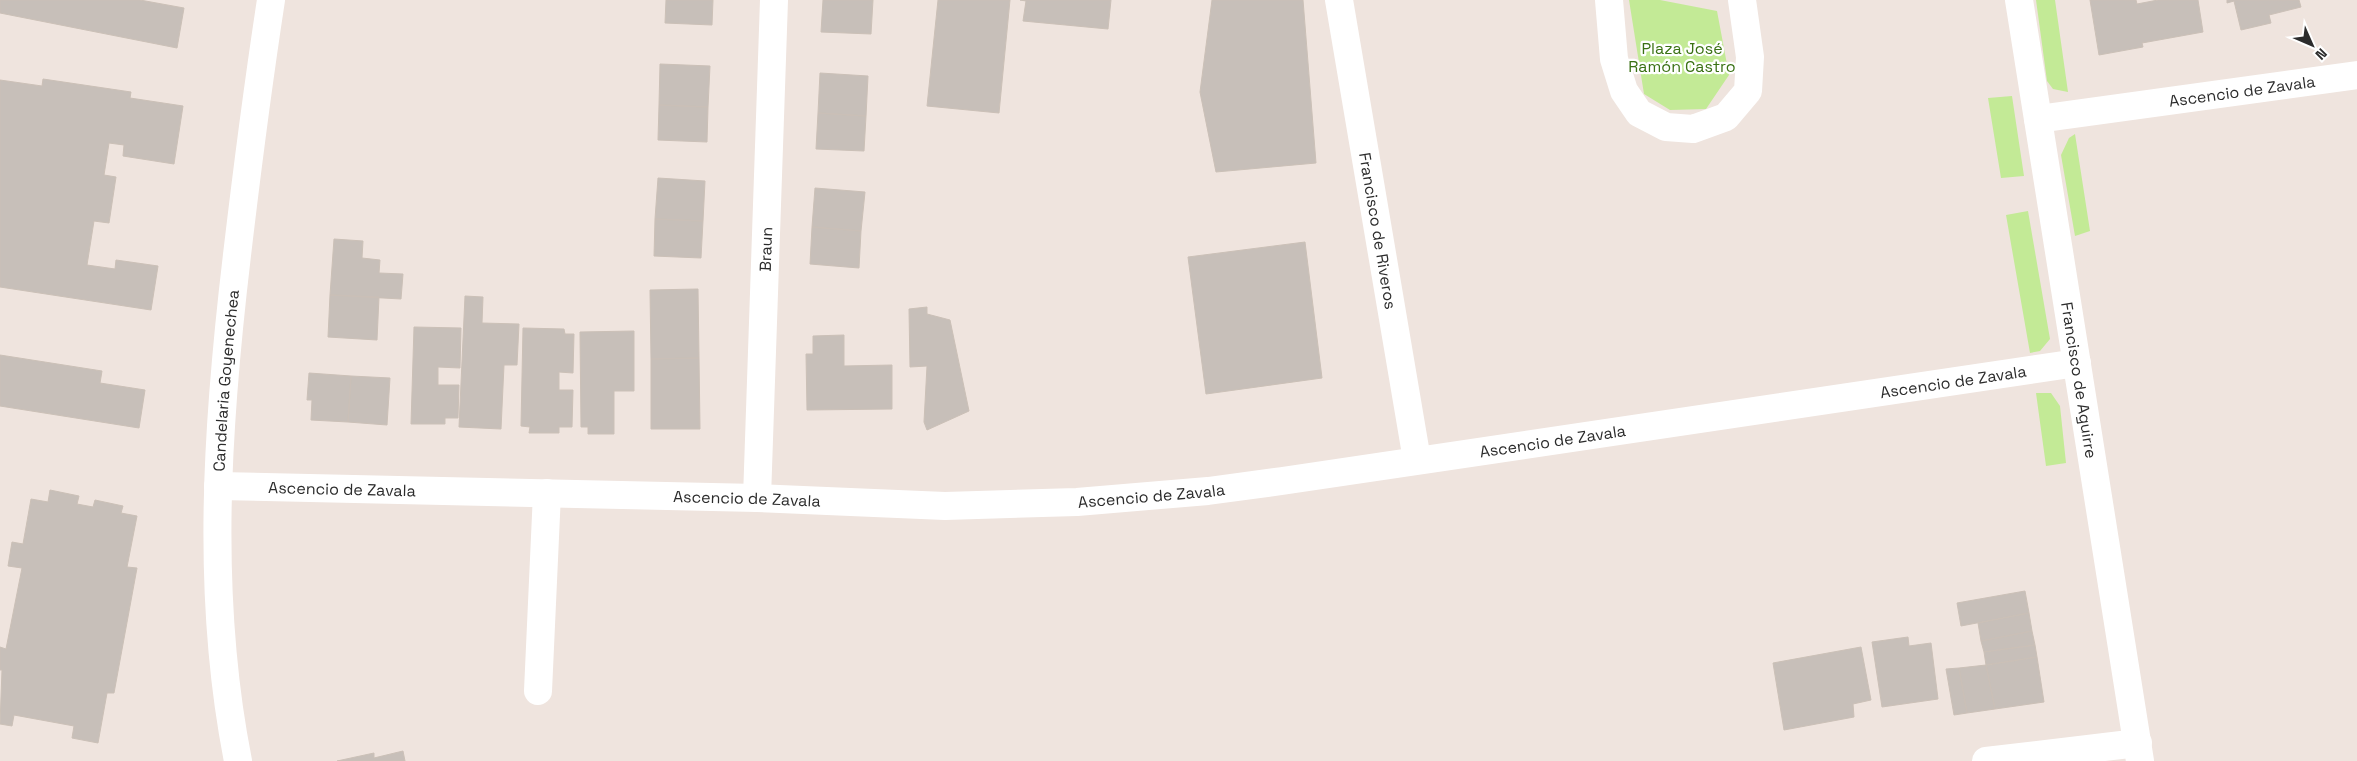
<svg xmlns="http://www.w3.org/2000/svg" width="2357" height="761" font-family="'Space Grotesk',sans-serif">
<style>
.green{fill:#c3ea96}
.building{fill:#c7bfb9;stroke:#cbc0b7}
.lines{fill:none;stroke-linecap:round;stroke-linejoin:round}
.minor{stroke:#fff;stroke-width:28}
.tertiary{stroke:#fff;stroke-width:28}
.labels{text-anchor:middle;dominant-baseline:central;stroke-width:4.5;stroke-linejoin:round;paint-order:stroke}
.park-label{font-size:16px;fill:#3a7114;stroke:#fff}
.street-label{font-size:16px;fill:#2c2c2c;stroke:#fff}
</style>
<rect width="100%" height="100%" fill="#efe4de"/>
<!-- green -->
<path class="green" d="M1629,0H1660L1717,11L1729,75L1706,109L1670,110L1644,94Z
M2036,0H2055L2068,92L2053,89L2047,81Z
M2012,96L2024,176L2001,178L1988,98Z
M2075,134L2090,231L2075,236L2061,155L2069,138Z
M2028,211L2050,339L2040,351L2030,353L2006,215Z
M2036,393H2051L2060,406L2066,463L2046,466Z"/>
<!-- building -->
<path class="building" d="M0,0H140L184,8L177,48L0,13Z
M666,0H713L712,25L665,23Z
M823,0H873L871,34L821,32Z
M938,0H1010L999,113L927,106Z
M1020,0H1111L1108,29L1023,21L1026,1Z
M1212,0H1303L1316,163L1216,172L1200,92Z
M2090,0H2136L2137,4L2158,0H2198L2203,32L2142,43L2143,47L2099,55Z
M2227,0H2299L2301,7L2269,15L2271,23L2241,30L2234,1L2227,3Z
M660,64L710,66L708,107L659,105Z
M820,73L868,76L866,116L818,113Z
M43,79L131,92L130,98L183,106L174,164L123,156L124,145L109,143L104,175L116,177L109,223L94,221L87,265L115,269L116,260L158,266L151,310L0,287V80L42,86Z
M659,105L708,107L707,142L658,140Z
M818,113L866,116L864,151L816,149Z
M658,178L705,181L703,221L655,219Z
M815,188L865,192L861,231L812,227Z
M655,219L703,221L701,258L654,256Z
M812,227L861,231L859,268L810,264Z
M334,239L363,241L362,258L380,260L379,273L403,274L401,299L330,295Z
M1305,242L1322,378L1206,394L1188,257Z
M698,289L699,358L651,359L650,290Z
M330,295L379,297L377,340L328,337Z
M465,296L483,297L482,323L519,324L517,365H504L501,429L459,427Z
M927,307V314L950,320L969,411L927,430L924,422L927,366L910,367L909,309Z
M414,327L461,328L460,368L438,367V385H459L458,418H445V424H411Z
M523,328L564,329L565,334H574L573,373L559,372V390H573L572,427H559V433H529L530,427L521,426Z
M634,331V391H614V434H588V427H581L580,332Z
M844,335V366L892,365V409L807,410L806,354H813V336Z
M0,355L102,371L100,383L145,390L139,428L0,406Z
M699,358L700,429H651V359Z
M309,373L351,376L348,422L311,420L312,400H307Z
M351,376L390,378L387,425L348,422Z
M50,490L79,496L77,504L93,507L95,500L123,506L121,513L137,516L127,567L137,568L114,693H107L98,743L72,738L74,726L14,715L12,726L0,724L2,670H0V647L6,649L22,568L8,566L12,542L23,544L31,499L48,502Z
M2025,591L2029,613L1961,626L1957,603Z
M2029,613L2032,631L1981,641L1978,623Z
M2032,631L2035,645L1984,652L1981,641Z
M1908,637L1909,646L1931,643L1938,699L1882,707L1872,642Z
M2035,645L2037,657L1986,665L1984,652Z
M1861,647L1871,700L1853,704L1854,717L1784,730L1773,663Z
M2037,657L2044,702L1995,709L1986,665Z
M1986,665L1995,709L1967,713L1959,668Z
M1959,668L1967,713L1954,715L1946,669Z
M403,751L405,761H337L374,753V758Z"/>
<g class="lines">
<!-- minor -->
<g class="minor">
<path id="s1" d="M1339,0L1417,460"/>
<path d="M1609,0L1614,59L1624,91L1639,113L1666,127L1693,129L1726,117L1748,91L1750,57L1742,0"/>
<path id="s2" d="M2038,119L2357,75"/>
<path id="s3" d="M218,486L757,498L945,506L1077,502L1208,491L1282,481L2077,363"/>
<path id="s4" d="M757,498L774,0"/>
<path d="M538,691L547,493"/>
<path d="M1986,761L2138,743"/>
</g>
<!-- tertiary -->
<g class="tertiary">
<path id="s5" d="M2019,0L2140,761"/>
<path id="s6" d="M238,761C205,594 217,423 237,255C247,170 258,85 271,0"/>
</g>
</g>
<g class="labels">
<!-- park labels -->
<g class="park-label">
<text x="1682" y="48">Plaza José<tspan x="1682" dy="18">Ramón Castro</tspan></text>
</g>
<!-- street labels -->
<g class="street-label">
<text stroke="none"><textPath href="#s2" startOffset="206">Ascencio de Zavala</textPath></text>
<text stroke="none"><textPath href="#s1" startOffset="234">Francisco de Riveros</textPath></text>
<text stroke="none"><textPath href="#s4" startOffset="249">Braun</textPath></text>
<text stroke="none"><textPath href="#s6" startOffset="382">Candelaria Goyenechea</textPath></text>
<text stroke="none"><textPath href="#s3" startOffset="1744">Ascencio de Zavala</textPath></text>
<text stroke="none"><textPath href="#s5" startOffset="385">Francisco de Aguirre</textPath></text>
<text stroke="none"><textPath href="#s3" startOffset="1339">Ascencio de Zavala</textPath></text>
<text stroke="none"><textPath href="#s3" startOffset="124">Ascencio de Zavala</textPath></text>
<text stroke="none"><textPath href="#s3" startOffset="934">Ascencio de Zavala</textPath></text>
<text stroke="none"><textPath href="#s3" startOffset="529">Ascencio de Zavala</textPath></text>
</g>
</g>
<!-- north arrow -->
<g transform="translate(2312 45) rotate(135)" stroke="#ffffff" stroke-width="4" paint-order="stroke">
<path d="M0-4L9 19L0 12L-9 19Z" fill="#2c2c2c"/>
<text y="-8" font-size="14" font-weight="bold" text-anchor="middle" fill="#2c2c2c">N</text>
</g>
</svg>
